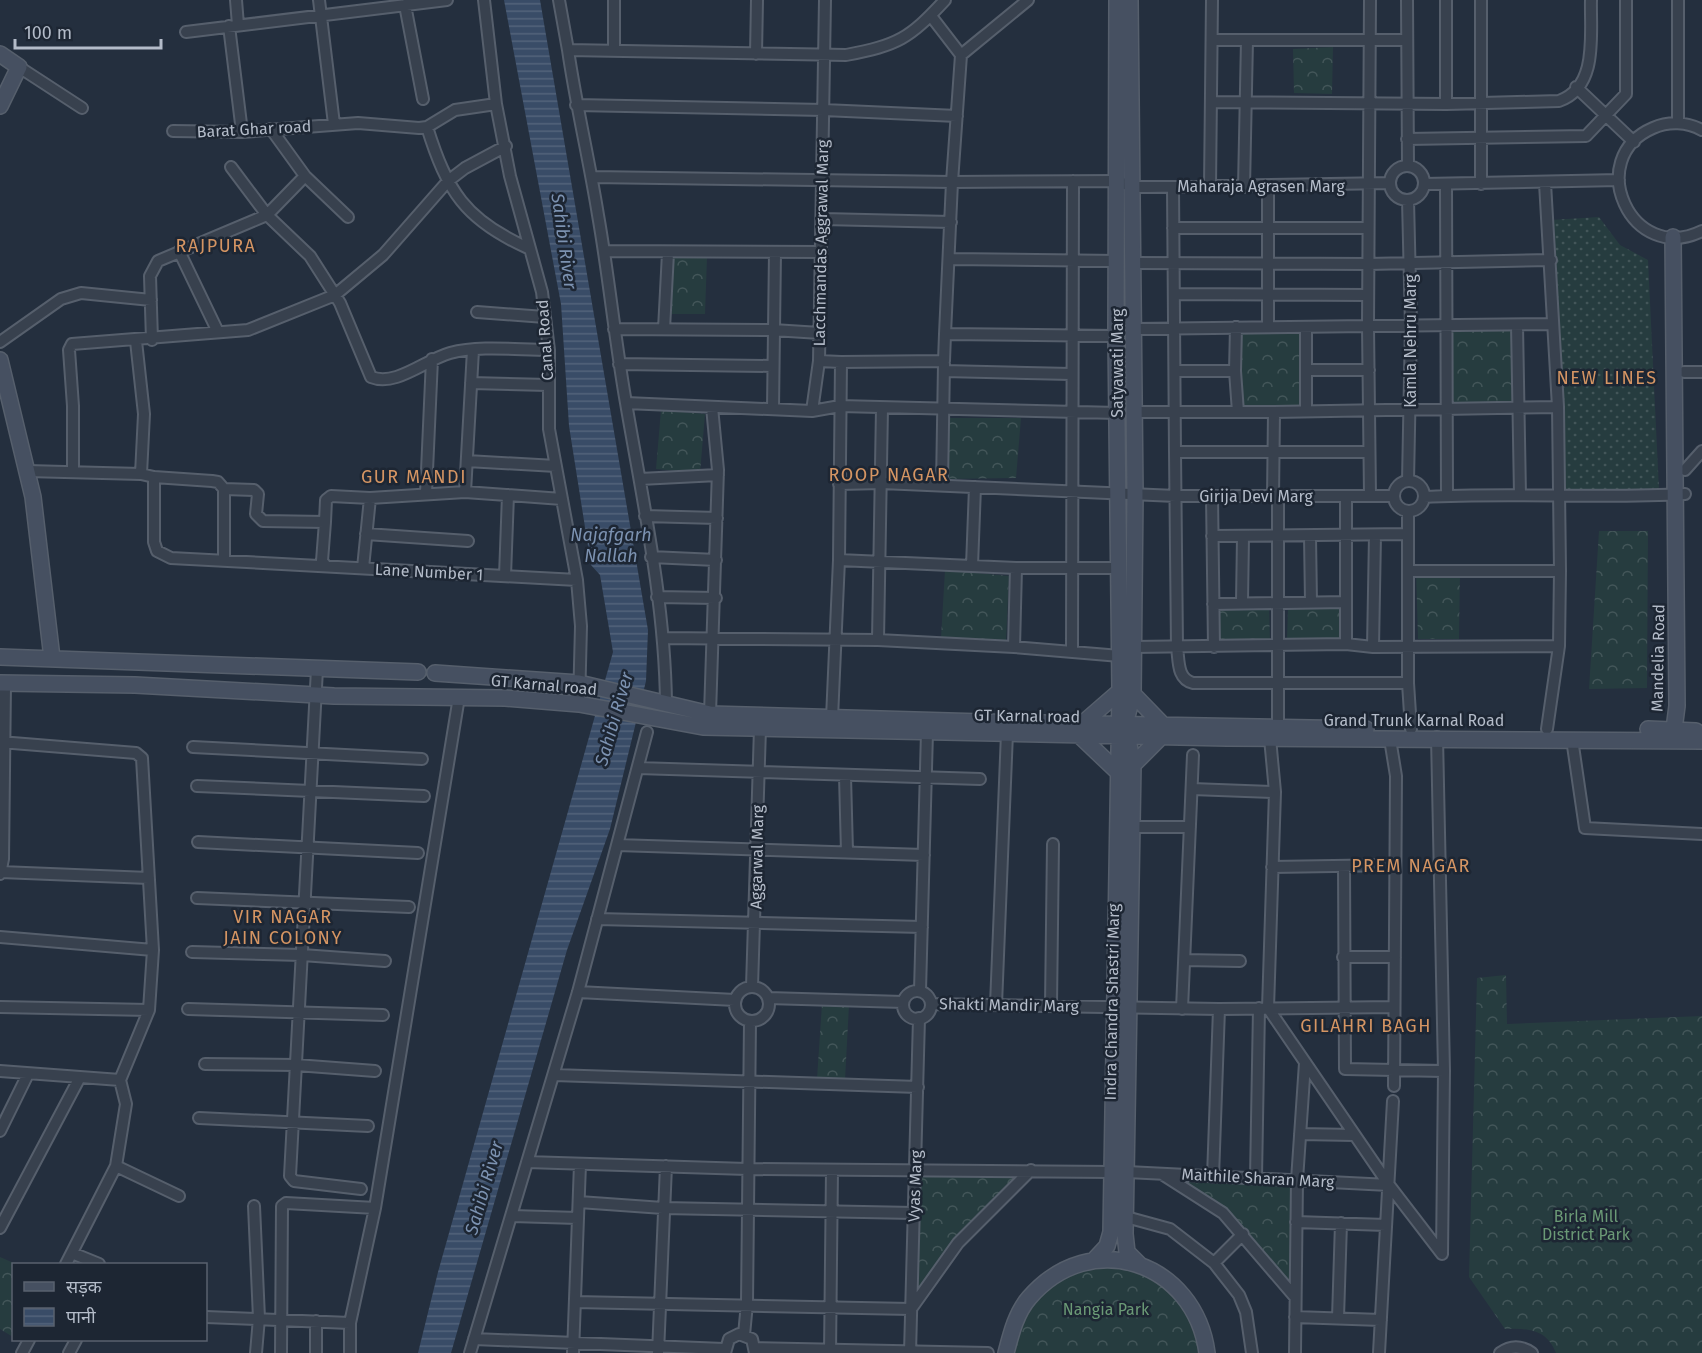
<svg xmlns="http://www.w3.org/2000/svg" width="1702" height="1353" font-family="'Fira Sans','Noto Sans Devanagari',sans-serif">
<style>
.grass{fill:url(#grass-dots)}
.forest{fill:url(#forest-crowns)}
.water{fill:url(#water-rules)}
.lines{fill:none;stroke-linecap:round;stroke-linejoin:round}
.street-casing{stroke:#565f6c;stroke-width:14}
.secondary-casing{stroke:#565f6c;stroke-width:18}
.street{stroke:#38414e;stroke-width:10}
.secondary{stroke:#465061;stroke-width:15}
.labels{text-anchor:middle;dominant-baseline:central;stroke-width:5;stroke-linejoin:round;paint-order:stroke}
.street-label{font-size:16px;fill:#b4bcc9;stroke:#1d2633}
.park-label{font-size:16px;fill:#6b9a76;stroke:#1d2633}
.water-label{font-size:18px;font-style:italic;fill:#7c92b1;stroke:#1d2633}
.neighbourhood-label{font-size:18px;letter-spacing:1.5px;fill:#d59563;stroke:#1d2633}
</style>
<defs>
<pattern id="grass-dots" width="8" height="8" patternUnits="userSpaceOnUse" patternTransform="scale(1.5)"><rect width="8" height="8" fill="#263c3f"/><path d="M2 2h.1M6 6h.1" fill="none" stroke="#435659" stroke-width="1.8" stroke-linecap="round"/></pattern>
<pattern id="forest-crowns" width="20" height="18" patternUnits="userSpaceOnUse" patternTransform="scale(1.5)"><rect width="20" height="18" fill="#263c3f"/><path d="M2 6a3 3 0 1 1 6 0M12 15a3 3 0 1 1 6 0" fill="none" stroke="#435659"/></pattern>
<pattern id="water-rules" width="6" height="5" patternUnits="userSpaceOnUse" patternTransform="scale(1.5)"><rect width="6" height="5" fill="#394c67"/><path d="M0 2.5h6" fill="none" stroke="#53647b"/></pattern>
</defs>
<rect width="100%" height="100%" fill="#242f3e"/>
<!-- grass -->
<path class="grass" d="M1599,217L1620,245L1648,260L1659,490L1564,491L1551,220Z"/>
<!-- forest -->
<path class="forest" d="M1333,47L1332,94L1294,93L1293,49Z
M670,256L707,257L705,314H669Z
M1238,329H1304L1303,408L1239,409Z
M1516,329L1517,403L1451,405L1450,330Z
M661,410L705,414L700,473L656,469Z
M948,418H1021L1016,478L945,479Z
M1599,531H1648L1647,688L1589,689Z
M945,570L1009,576L1006,641L941,638Z
M1416,570L1460,572L1459,639H1418Z
M1269,604L1270,642L1216,644L1215,605Z
M1288,608L1342,609V638L1287,639Z
M1506,975L1507,1024L1702,1016V1353H1556C1547,1329 1528,1328 1505,1329L1469,1277L1477,978Z
M822,1004L849,1005L845,1080L817,1079Z
M1023,1174L965,1228L915,1296L918,1175Z
M1180,1180L1292,1184L1289,1285L1233,1217Z
M0,1257L16,1264H14L13,1337L0,1329Z
M1111,1265C1160,1276 1194,1300 1198,1353H1015C1023,1296 1056,1272 1111,1265Z"/>
<!-- water -->
<path class="water" d="M504,0H540L648,630L646,681L610,829L567,950L451,1353H418L438,1272L613,652L600,575L591,565L569,426L561,304Z"/>
<g class="lines">
<!-- street casing -->
<g class="street-casing">
<path id="street" d="M236,0L238,25
M319,0L334,124
M484,0L496,104L510,176L542,292L549,350V429L577,580L581,626L579,704
M559,0L568,50
M614,0V51
M825,0L819,361L841,362L839,560L832,718
M1407,0L1408,166
M1481,0V184
M1678,0V123
M405,5L423,99
M229,26L242,132
M186,32L447,0
M1212,40H1406
M756,54L757,0
M961,55L1028,0
M19,67L82,108
M1576,87L1634,142
M1212,102L1446,104L1559,101C1599,87 1590,33 1591,0
M1446,104V0
M576,105L824,110L957,116
M427,127C447,191 465,220 528,248
M271,129L305,176L348,217
M1702,130C1687,122 1669,121 1653,128C1583,158 1631,266 1702,231
M173,131L242,132L358,123L419,128L427,127L455,110L496,104
M1407,139L1586,136L1626,94V0
M1390 183a17 17 0 1 1 34 0a17 17 0 1 1-34 0Z
M231,167L267,215L310,256L340,303L371,377C396,387 425,360 450,353C481,345 517,350 549,350
M592,177L952,182L961,55L931,16
M1545,183L1558,407L1560,571L1559,646L1547,729
M1424,184L1619,180
M1446,184L1447,495
M1173,187L1175,452
M1210,187L1212,0
M1244,187L1247,40
M1268,187V327
M1408,200L1411,326L1408,481
M823,219L951,222
M1173,228H1368
M179,251L218,332
M604,251L822,252
M950,259L1118,261
M1134,263L1368,264L1551,260
M1174,294L1368,295
M477,312L545,317
M1517,325L1520,495
M614,329L773,330L820,333
M664,329L668,253
M1135,329L1368,326L1370,0
M945,334L952,182L1118,181L1132,187H1146L1390,183
M152,340L150,276L158,261L267,215L305,176
M136,341L144,414L141,474
M0,342L61,299L81,293L151,300
M841,362L944,361L945,334L1116,336
M619,364L773,366
M1306,370H1369
M944,371L1071,374
M1175,371H1235L1238,412
M1235,371L1236,327
M1684,372H1702
M471,383L548,385
M626,403L812,411L840,406L1118,413
M773,409L775,252
M1306,410V327
M812,411L819,361
M1135,412H1274L1273,497
M1274,412L1558,407
M1368,452H1175L1177,647C1179,661 1177,679 1193,683H1408
M467,461L556,466
M1685,470L1702,451
M27,471L141,474L154,477V542L157,551L171,558L577,580
M73,471V406L69,350L72,344L248,330L335,295L383,255L448,181L465,168L506,146
M154,477L212,481L218,482L224,489L254,490L258,494L256,514L263,521L325,522L326,500L331,496L370,498L465,492L562,499
M640,479L718,475
M1394 496a15 15 0 1 1 30 0a15 15 0 1 1-30 0Z
M839,484L882,483L1176,496H1393
M942,485L944,364
M465,492L473,350
M426,493L432,359
M1212,496L1214,647
M1370,496L1368,326L1553,324
M1346,497V644
M1424,497C1511,492 1598,499 1685,494
M1408,512V683L1411,729
M645,516L717,518
M325,522L322,561L326,566
M366,534L468,541
M1212,536L1408,534
M1310,536L1311,602
M651,557L716,560
M839,560L1016,568
M224,561V489
M972,566L975,487
M363,568L370,498
M1408,571H1560
M505,576L508,495
M657,597L716,598
M1242,602L1243,537
M1213,604L1346,602
M663,638L878,640L1014,647L1016,568H1119
M878,640L882,408
M1014,647L1120,656
M1134,647L1346,644L1373,647L1559,646
M1373,647L1375,535
M1072,652L1073,181
M317,669L290,1176L294,1181L361,1189
M666,704C665,603 643,502 626,403C615,341 609,277 598,215C589,159 576,105 568,50L846,55C898,45 909,39 945,0
M710,714L718,470L712,407
M1278,727V496
M1437,737L1444,1071L1442,1254
M1270,738L1275,792L1268,1008L1389,1185L1442,1254
M1390,739L1396,776L1394,1086
M1572,739L1585,828L1702,834
M0,742L136,753L142,758L153,950
M193,747L422,759
M638,768L980,779
M845,776L847,852
M197,786L424,796
M1192,789L1275,792
M1133,827H1190
M198,842L418,853
M617,845L924,855
M1344,866L1345,1069L1444,1071
M1272,867L1395,865
M1,872L149,878
M0,874L3,859L5,684
M197,898L409,907
M597,919L922,927
M0,937L153,950L149,1010
M192,952L302,955L385,961
M1343,957H1395
M1184,960L1240,961
M735 1004a17 17 0 1 1 34 0a17 17 0 1 1-34 0Z
M752,987L760,728
M920,991L927,732
M903 1005a14 14 0 1 1 28 0a14 14 0 1 1-28 0Z
M578,992L735,1000
M768,998L903,1002
M931,1004L1219,1009L1394,1007
M996,1005L1007,733
M1051,1005L1053,844
M0,1007L149,1010L120,1080L126,1104L116,1166L66,1264
M188,1009L383,1015
M1182,1009L1193,755
M205,1064L296,1065L375,1071
M0,1071L120,1080
M554,1075L918,1087
M199,1118L368,1126
M0,1131L28,1074
M1300,1134L1354,1135
M527,1162L747,1169L1112,1172
M116,1166L179,1196
M1127,1172L1389,1185
M1162,1174L1223,1213L1295,1297
M1213,1177L1219,1009
M1256,1178L1259,1008
M579,1202L663,1208L914,1213
M254,1206L259,1318L256,1353
M512,1216L578,1218
M1126,1217L1170,1229L1214,1263L1239,1295L1246,1312L1252,1353
M1296,1222L1386,1225
M0,1228L79,1079
M72,1253L99,1264
M1214,1263L1243,1234
M575,1302L911,1309L958,1243L1031,1170
M206,1317L350,1323
M1295,1317L1381,1320
M1338,1318L1341,1223
M744,1335L747,1303L750,1021
M474,1339L724,1349
M756,1348L988,1353
M22,1353L29,1340
M69,1353L76,1340
M281,1353L282,1206L286,1203L375,1208
M316,1353V1321
M350,1353V1323L375,1208L459,697
M470,1353L578,992L647,732
M573,1353L580,1164
M658,1353L666,1166
M725,1353L729,1339L739,1334L752,1339L755,1353
M830,1353L832,1170
M910,1353L919,1018
M1295,1353L1297,1180L1305,1063
M1379,1353L1393,1101
M1500,1353C1511,1345 1522,1346 1532,1353"/>
</g>
<!-- secondary casing -->
<g class="secondary-casing">
<path id="secondary" d="M1130,0L1135,494L1133,694L1125,724L1133,765L1125,1234L1127,1252L1140,1265
M0,54L19,67L0,106
M0,360L33,497L52,658
M0,657L418,672
M435,673L579,683L710,714L983,722L1366,729
M0,683L135,685L334,696L505,698L579,704L703,727L1227,738L1702,741
M1133,694L1163,725
M1082,724L1120,691
M1648,729L1696,731
M1079,735L1119,773
M1673,737L1677,706L1673,237
M1133,765L1162,736
M1094,1260L1107,1246L1111,1232L1120,691L1116,336L1117,0
M1006,1353C1011,1334 1016,1313 1029,1298C1091,1226 1195,1262 1207,1353"/>
</g>
<!-- street -->
<use href="#street" class="street"/>
<!-- secondary -->
<use href="#secondary" class="secondary"/>
</g>
<g class="labels">
<!-- street labels -->
<g class="street-label">
<text transform="translate(254 129) rotate(-3)">Barat Ghar road</text>
<text x="1261" y="186">Maharaja Agrasen Marg</text>
<text transform="translate(821 243) rotate(-89)">Lacchmandas Aggrawal Marg</text>
<text transform="translate(545 340) rotate(-94)">Canal Road</text>
<text transform="translate(1410 341) rotate(-90)">Kamla Nehru Marg</text>
<text transform="translate(1117 363) rotate(-90)">Satyawati Marg</text>
<text x="1256" y="496">Girija Devi Marg</text>
<text transform="translate(429 572) rotate(3)">Lane Number 1</text>
<text transform="translate(1658 658) rotate(-89)">Mandelia Road</text>
<text transform="translate(544 685) rotate(5)">GT Karnal road</text>
<text transform="translate(1027 716) rotate(1)">GT Karnal road</text>
<text x="1414" y="720">Grand Trunk Karnal Road</text>
<text transform="translate(757 857) rotate(-89)">Aggarwal Marg</text>
<text transform="translate(1112 1002) rotate(-89)">Indra Chandra Shastri Marg</text>
<text transform="translate(1009 1005) rotate(1)">Shakti Mandir Marg</text>
<text transform="translate(1258 1178) rotate(3)">Maithile Sharan Marg</text>
<text transform="translate(915 1186) rotate(-88)">Vyas Marg</text>
</g>
<!-- park labels -->
<g class="park-label">
<text x="1586" y="1216">Birla Mill<tspan x="1586" dy="18">District Park</tspan></text>
<text x="1106" y="1309">Nangia Park</text>
</g>
<!-- water labels -->
<g class="water-label">
<text transform="translate(564 241) rotate(82)">Sahibi River</text>
<text x="611" y="535">Najafgarh<tspan x="611" dy="21">Nallah</tspan></text>
<text transform="translate(614 719) rotate(-74)">Sahibi River</text>
<text transform="translate(484 1188) rotate(-74)">Sahibi River</text>
</g>
<!-- neighbourhood labels -->
<g class="neighbourhood-label">
<text x="216" y="246">RAJPURA</text>
<text x="1607" y="378">NEW LINES</text>
<text x="889" y="475">ROOP NAGAR</text>
<text x="414" y="477">GUR MANDI</text>
<text x="1411" y="866">PREM NAGAR</text>
<text x="283" y="917">VIR NAGAR<tspan x="283" dy="21">JAIN COLONY</tspan></text>
<text x="1366" y="1026">GILAHRI BAGH</text>
</g>
</g>
<!-- legend -->
<rect x="12" y="1263" width="195" height="78" fill="#1d2633" stroke="#59626f" stroke-width="1.5"/>
<rect x="24" y="1282" width="30" height="9" fill="#465061" stroke="#59626f" stroke-width="1.5"/>
<text x="66" y="1293" font-size="18" fill="#b4bcc9">सड़क</text>
<rect x="24" y="1308" width="30" height="18" fill="url(#water-rules)" stroke="#59626f" stroke-width="1.5"/>
<text x="66" y="1323" font-size="18" fill="#b4bcc9">पानी</text>
<!-- scale -->
<path d="M15 39v9h146v-9" fill="none" stroke="#b4bcc9" stroke-width="3"/>
<text x="24" y="39" font-size="18" fill="#b4bcc9" stroke="#1d2633" stroke-width="4.5" paint-order="stroke">100 m</text>
</svg>
